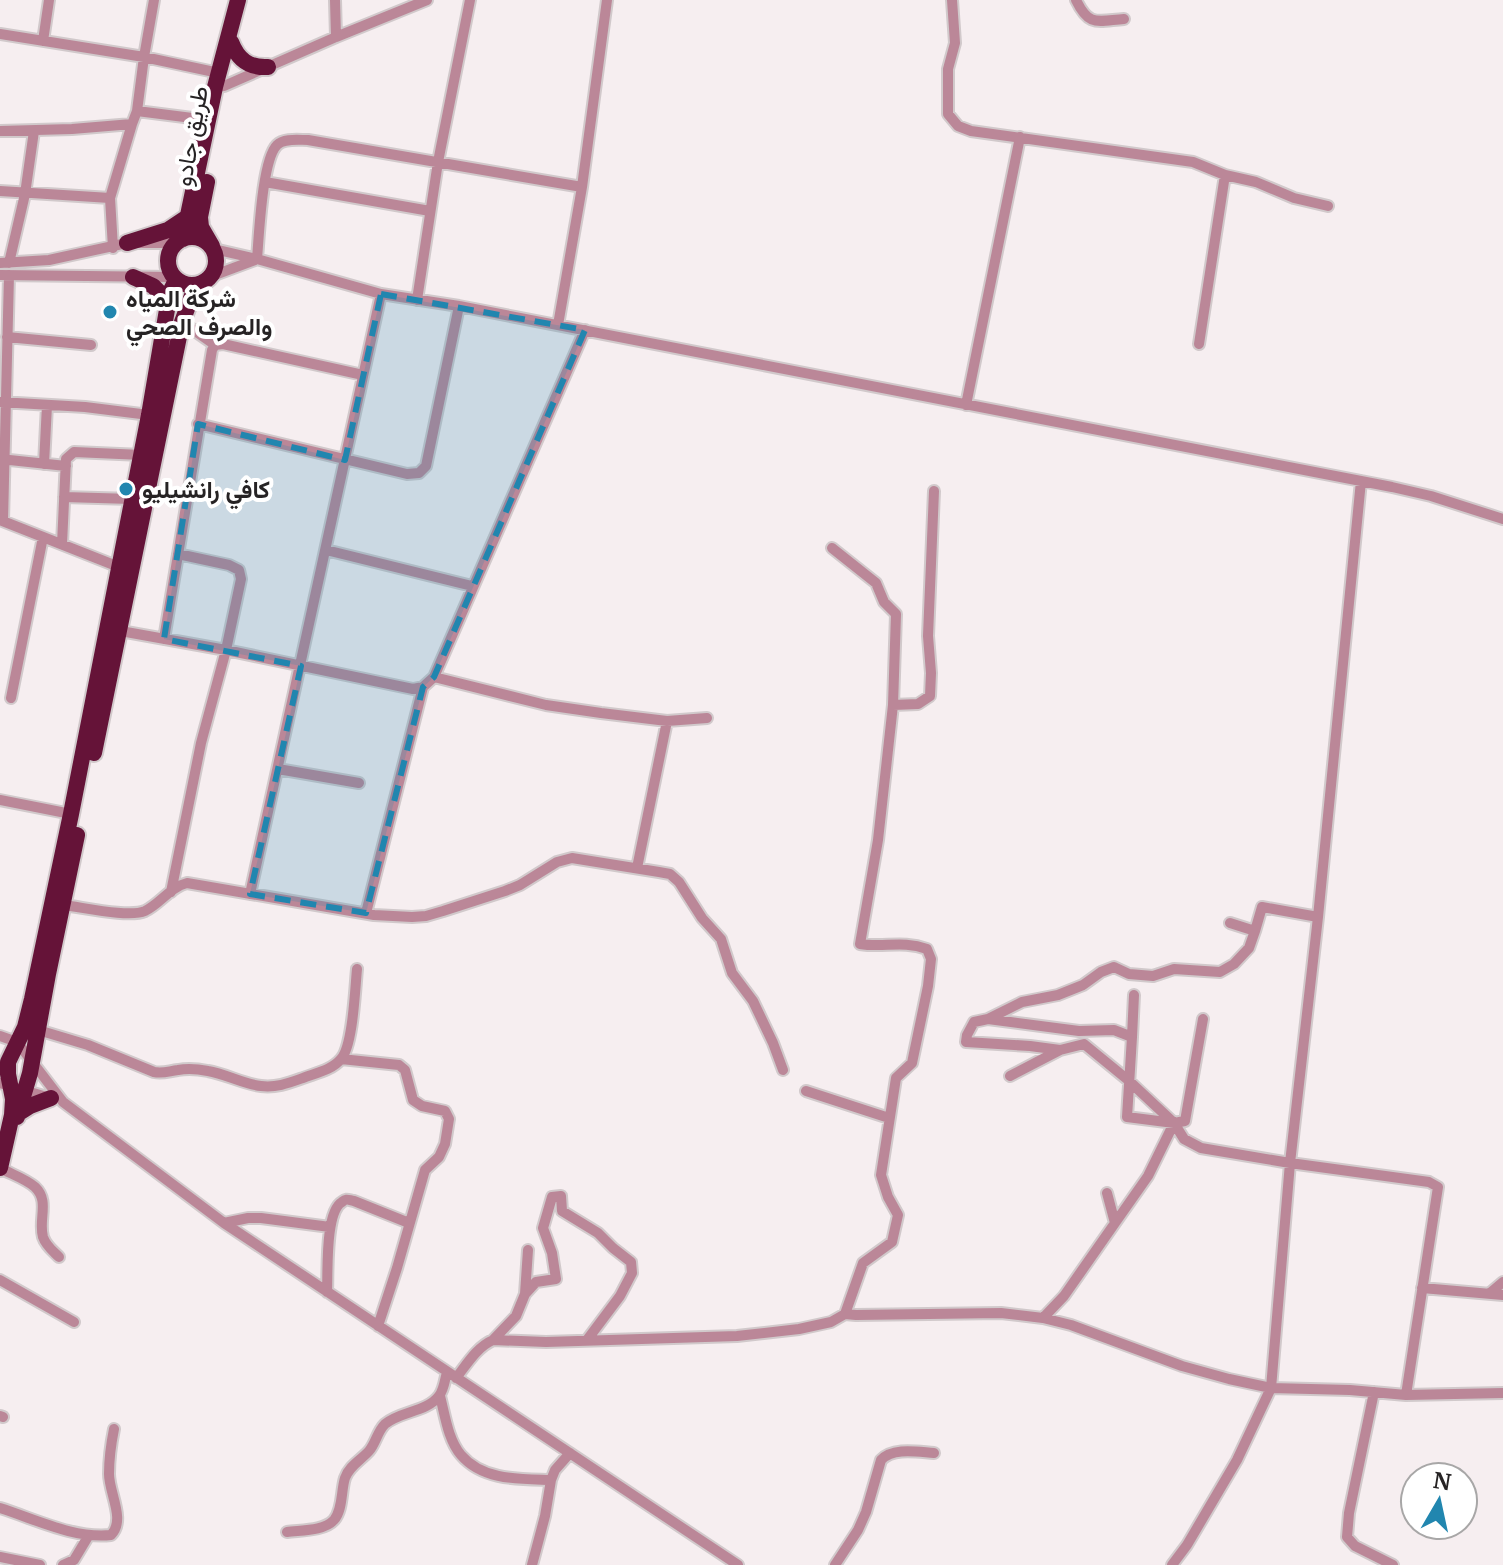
<svg xmlns="http://www.w3.org/2000/svg" width="1503" height="1565" font-family="Merriweather,Vazirmatn,serif">
<style>
.lines{fill:none;stroke-linecap:round;stroke-linejoin:round}
.minor-casing{stroke:#d1c9cb;stroke-width:14}
.highway-casing{stroke:#d1c9cb;stroke-width:20}
.minor{stroke:#bb8798;stroke-width:10}
.highway{stroke:#651338;stroke-width:16}
.marked{fill:#2186af;fill-opacity:0.2;stroke:#2186af;stroke-width:6;stroke-dasharray:16 10;stroke-linejoin:round}
.poi-dot{fill:#2186af;stroke:#fff;stroke-width:3}
.labels{text-anchor:middle;dominant-baseline:central;stroke-width:8;stroke-linejoin:round;paint-order:stroke}
.street-label{font-size:24px;fill:#262324;stroke:#fff}
.poi-label{font-size:24px;font-weight:bold;fill:#262324;stroke:#fff;text-anchor:start}
</style>
<rect width="100%" height="100%" fill="#f6eef0"/>
<g class="lines">
<!-- minor casing -->
<g class="minor-casing">
<path id="minor" d="M335,0L336,37
M952,0L955,43L948,69V114L958,126L971,131L1193,162L1225,175L1256,182L1294,198L1328,206
M1076,0C1089,27 1097,21 1124,19
M0,34L144,57L219,73
M43,41L49,0
M215,87L224,86L336,37L427,0
M137,111L208,120
M0,131L72,129L132,124L137,111L144,57L154,0
M265,182L430,211
M0,191L110,198L132,124
M110,198L113,248
M214,249L257,259L381,294L459,306L1392,487L1431,496L1503,519
M257,259C259,236 262,160 277,145C284,138 298,140 308,140L582,187
M0,263L49,260L127,243H175
M9,263L25,194L34,131
M0,275L173,277
M212,276L255,260
M417,300L438,162L470,0
M182,322L215,345L223,344L363,375
M558,325L582,187L607,0
M7,337L91,345
M1199,344L1225,175
M0,402L85,407L149,415
M966,405L1020,137
M198,424L407,474L419,473L426,466L459,306
M0,459L66,466
M44,464L47,405
M64,497L132,499
M0,520L119,567
M3,521L9,275
M62,544L66,459L74,452L142,455
M832,548L876,583L884,602L896,614L893,705L878,840L860,944C884,948 902,940 927,949L931,959L928,986L912,1063L896,1078L881,1175L888,1197L898,1215L892,1242L863,1263L845,1314
M326,550L472,586
M115,630L226,650L413,689L423,687
M164,639L212,350L215,345
M434,677L546,705L601,713L667,721L707,718
M11,698L43,537
M893,705L918,704L930,696L931,673L928,636L934,491
M278,769L359,783
M0,800L71,814
M637,868L667,721
M171,892L201,743L226,650L241,579L239,570L229,565L178,554
M250,894L381,294
M63,905C82,907 129,918 145,911C160,904 170,887 187,883L374,915L412,917L426,916L443,911L505,891L520,885L557,862L572,858L659,872L670,874L679,882L702,918L721,939L732,973L753,1001L773,1043L783,1070
M366,913L423,687L434,677L585,330
M1230,923L1255,931L1262,907L1318,917
M988,1019L1022,1002L1058,995L1083,985L1101,972L1114,967L1129,974L1153,976L1174,969L1220,972L1234,964L1249,948L1255,931
M38,1030L88,1045L154,1072C163,1074 169,1071 178,1070C188,1068 198,1069 208,1071C226,1074 243,1084 261,1086C276,1088 289,1083 303,1078C316,1073 332,1070 341,1059C353,1046 355,989 357,969
M0,1036L17,1042L63,1102L224,1223L738,1565
M1132,1037L1127,1117L1174,1123L1185,1121L1203,1019
M341,1059L399,1065L405,1070L413,1100L422,1106L445,1111L449,1119L445,1144L439,1157L425,1170L397,1268L378,1326
M1010,1076L1060,1050
M0,1083L50,1098
M806,1091L889,1118
M1174,1123L1184,1139L1201,1148L1290,1163L1429,1182L1438,1187L1406,1395
M0,1168C11,1174 26,1179 35,1187C50,1201 38,1220 43,1237C46,1246 53,1251 59,1257
M224,1223L248,1218H261L330,1227
M1115,1223L1148,1176L1174,1123L1128,1080L1084,1044L1060,1050L1030,1046L966,1042L967,1035L974,1022L988,1019L1079,1031L1114,1030L1132,1037L1134,995
M0,1280L74,1322
M1422,1288L1503,1295
M327,1292C328,1272 325,1212 342,1202C347,1198 348,1200 354,1201L409,1223
M1490,1293L1503,1282
M525,1294L528,1250
M1043,1318L1064,1296L1115,1223L1107,1193
M493,1340L516,1316L525,1294L536,1282L556,1279L552,1253L543,1228L552,1197L561,1196L562,1211L598,1233L613,1248L631,1262L632,1273L620,1296L587,1340
M456,1378C467,1364 477,1347 493,1340L546,1342L737,1336L799,1329L831,1322L845,1314L856,1315L1001,1313L1043,1318L1071,1325L1182,1366L1229,1379L1271,1388L1350,1390L1406,1395L1503,1393
M1374,1392L1349,1513L1347,1537L1355,1546L1393,1565
M440,1396C445,1415 448,1440 461,1455C483,1481 521,1479 551,1480
M0,1416L3,1417
M0,1508C35,1519 74,1539 111,1535C126,1520 109,1493 109,1474C109,1459 111,1444 114,1429
M287,1532C301,1530 324,1531 334,1520C343,1510 341,1490 345,1478C349,1466 361,1460 369,1451C376,1443 377,1432 385,1424C400,1411 427,1412 439,1396C444,1390 445,1379 447,1372
M0,1557L40,1565
M63,1565L74,1560L89,1535
M532,1565L545,1516L551,1480L555,1470L570,1453
M835,1565L858,1530L866,1512L881,1460C893,1447 918,1452 934,1453
M1172,1565L1187,1545L1237,1460L1271,1388L1290,1163L1318,917L1361,481"/>
</g>
<!-- highway casing -->
<g class="highway-casing">
<path id="highway" d="M231,42C238,60 249,68 268,67
M207,182L200,217L201,227L212,246
M168 261a24 24 0 1 1 48 0a24 24 0 1 1-48 0Z
M183,239L215,87L238,0
M127,243L168,230L189,216
M133,277L153,286L168,301
M94,753L182,322L196,285
M19,1113L30,1106L51,1098
M17,1117L30,1073L48,974L77,835
M0,1168L12,1115L13,1099L8,1074V1062L25,1027L32,999L71,814L149,415L170,292L176,280"/>
</g>
<!-- minor -->
<use href="#minor" class="minor"/>
<!-- highway -->
<use href="#highway" class="highway"/>
</g>
<!-- marked area -->
<path class="marked" d="M381,294L585,330L434,677L423,687L366,913L250,894L301,666L164,639L198,424L345,460Z"/>
<!-- markers -->
<g class="poi-dot">
<circle cx="110" cy="312" r="8"/>
<circle cx="126" cy="489" r="8"/>
</g>
<g class="labels">
<!-- street labels -->
<g class="street-label">
<text transform="translate(191 136) rotate(-80)">طريق جادو</text>
</g>
<!-- poi labels -->
<g class="poi-label">
<text x="126" y="298">شركة المياه<tspan x="126" dy="28">والصرف الصحي</tspan></text>
<text x="142" y="489">كافي رانشيليو</text>
</g>
</g>
<!-- north arrow -->
<g transform="translate(1439 1501) rotate(9)"><circle r="38" fill="#ffffff" stroke="#a8a7a7" stroke-width="2"/>
<path d="M0-6L14 30L0 20L-14 30Z" fill="#2186af"/>
<text y="-12" font-size="22" font-weight="bold" text-anchor="middle" fill="#262324">N</text>
</g>
</svg>
